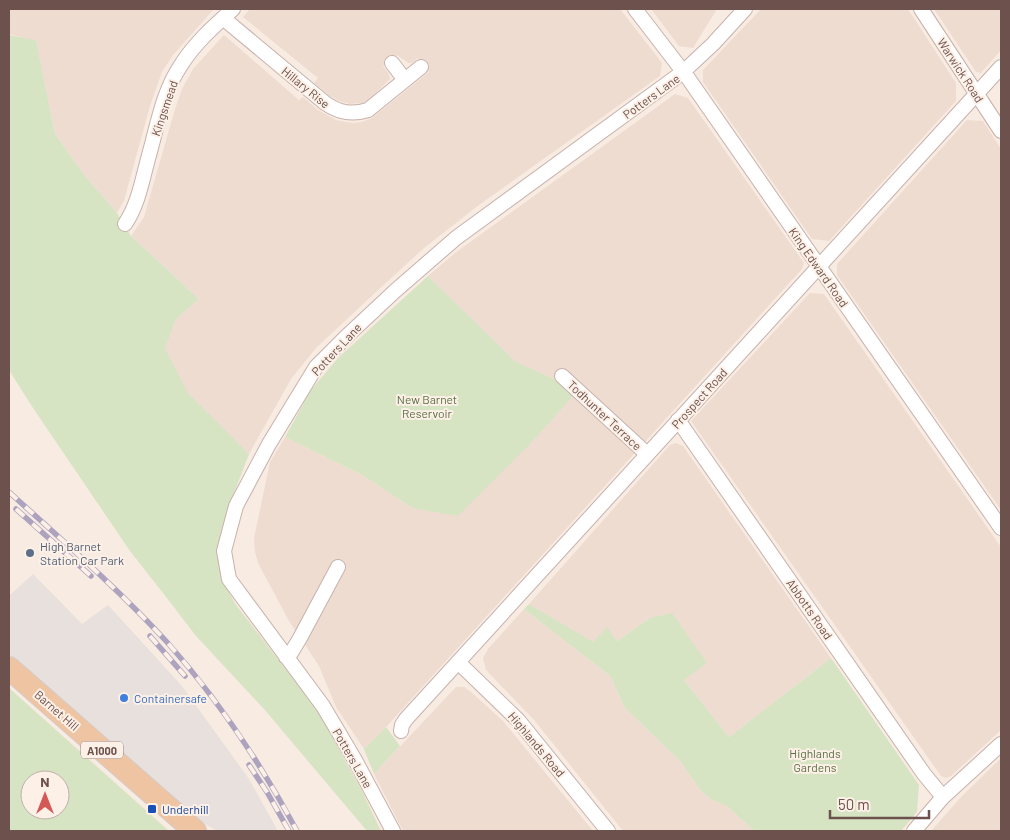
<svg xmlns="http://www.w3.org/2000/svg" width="1010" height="840" font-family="Barlow,sans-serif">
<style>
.residential{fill:#efdcd1}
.industrial{fill:#e8e0dc}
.green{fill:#d6e4c3;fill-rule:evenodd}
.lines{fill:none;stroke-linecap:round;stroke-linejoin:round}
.street-casing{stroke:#c7b2ab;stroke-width:16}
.primary-casing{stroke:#d3cbc9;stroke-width:24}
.street{stroke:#fff;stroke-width:14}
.primary{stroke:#efc4a2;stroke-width:22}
.rail-casing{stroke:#ada3bf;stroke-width:5.5}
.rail{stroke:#fcf0e7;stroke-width:4;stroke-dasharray:11;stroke-linecap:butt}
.service-dot{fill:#5c6f8a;stroke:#fcf0e7;stroke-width:2}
.shop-dot{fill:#3f7fe0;stroke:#fcf0e7;stroke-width:2}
.transit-dot{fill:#1a4fb4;stroke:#fcf0e7;stroke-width:2}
.labels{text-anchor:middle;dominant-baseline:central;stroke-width:4;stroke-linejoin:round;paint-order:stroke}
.shield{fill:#fcf0e7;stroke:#97817a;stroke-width:1}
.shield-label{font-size:11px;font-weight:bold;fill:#6c514c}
.street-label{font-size:12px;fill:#6c514c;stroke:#fcf0e7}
.park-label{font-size:12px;fill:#5b7146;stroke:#fcf0e7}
.service-label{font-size:12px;fill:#4e5e75;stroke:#fcf0e7;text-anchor:start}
.shop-label{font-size:12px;fill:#366cbe;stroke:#fcf0e7;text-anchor:start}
.transit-label{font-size:12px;fill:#164399;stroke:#fcf0e7;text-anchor:start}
</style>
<rect width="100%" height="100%" fill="#f8ebe2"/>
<!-- residential -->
<path class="residential" d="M9,9H214L173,55L162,72L150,106L124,201L117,213L85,176L55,134L36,41L9,34Z
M250,9H620L662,63L660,76L479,205L424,248L377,291L316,348L291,379L249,454L222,428L186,391L164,348L176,319L199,299L131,236L144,217L175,109L182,89L193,69L224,35L299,100L303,97L318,110L336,120L352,123L362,122L372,118L429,72L418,58L412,63H408L397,55L383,66L389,74L390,79L371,98L363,103L350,104L339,101L330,96L314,83L318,78L243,17Z
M651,9H717L693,48L679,46Z
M761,9H908L956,83V101L829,241L812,239L703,82V70Z
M934,9H1001V50L981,73L976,72Z
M675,94L688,98L804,263L802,269L386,727L364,749L336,707L319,666L289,621L258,563L255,552L254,538L270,462L285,437L362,475L412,508L561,382L516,363L428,276L455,253Z
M967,120L983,121L1001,149V510L837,275V264Z
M810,293L824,294L1001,547V730L951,776L946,778L941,776L691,421Z
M676,443L683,446L831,658L729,737L684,680L650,618L617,641L607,628L593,643L529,604L670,445Z
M524,609L610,676L625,708L680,761L700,790L709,798L728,807L754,831H623L534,720L486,670L483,658L488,649Z
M456,687H464L470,691L503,721L593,831H403L374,774Z
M1001,758V831H931L962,796Z"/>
<!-- industrial -->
<path class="industrial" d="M33,574L82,624L108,605L182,686L249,779L278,831H217L192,816L9,654V596Z"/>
<!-- green -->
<path class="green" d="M9,35L36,40L55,134L85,176L117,213L131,236L199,299L176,319L165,348L188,393L249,454L228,509L219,565L226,587L236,605L318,711L361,789L381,831H367L264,709L196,636L163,593L130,551L33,408L9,370Z
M428,276L516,362L561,382L574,395L529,445L458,516L412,508L362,475L285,437L311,390L338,358Z
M529,604L593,642L607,627L617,641L650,618L672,613L707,663L684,680L729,737L831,658L919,785L917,812L901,831H754L728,807L709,798L700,790L680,761L625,708L610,676L524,609Z
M9,688L169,831H9ZM30,780H60V810H30Z
M386,727L400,746L374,774L364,749Z"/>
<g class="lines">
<!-- street casing -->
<g class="street-casing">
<path id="street" d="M635,9L688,78L1001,528
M921,9L1001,131
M223,18L325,103C339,113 352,115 368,110L421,67
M392,63L405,80
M125,224C138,205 142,181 148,159C157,128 162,93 181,65C194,44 214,26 233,9
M562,376L647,454
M678,420L924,774L943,797
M286,657L291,653L300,638L338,567
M459,663L518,720L608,831
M401,731L402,725L406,719L1001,67
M393,831L355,760L323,706L229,579L224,551L236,506L269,444L316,367L349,334L395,291L456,238L683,72L713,44L745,9
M914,831L943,797L1001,744"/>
</g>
<!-- primary casing -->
<g class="primary-casing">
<path id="primary" d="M9,668L195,831"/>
</g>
<!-- street -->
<use href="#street" class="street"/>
<!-- primary -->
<use href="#primary" class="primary"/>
<!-- rail casing -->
<g class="rail-casing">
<path id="rail" d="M9,492C62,540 117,588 166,641C217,698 261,764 297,831
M16,509L91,576
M150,636L185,676
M249,765L267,792L289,831"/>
</g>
<!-- rail -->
<use href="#rail" class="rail"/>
</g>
<!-- markers -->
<circle class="service-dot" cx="30" cy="553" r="5"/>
<circle class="shop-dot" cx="124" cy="698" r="5"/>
<rect class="transit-dot" x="147" y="804" width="10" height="10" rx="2.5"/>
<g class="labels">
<!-- shield labels -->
<rect class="shield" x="81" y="741.5" width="42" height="17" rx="4"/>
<g class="shield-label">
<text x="102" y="750">A1000</text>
</g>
<!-- street labels -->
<g class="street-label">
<text transform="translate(961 70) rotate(57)">Warwick Road</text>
<text transform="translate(306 87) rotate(39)">Hillary Rise</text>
<text transform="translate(651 96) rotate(-36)">Potters Lane</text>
<text transform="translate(164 108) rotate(-71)">Kingsmead</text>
<text transform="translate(819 267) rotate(55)">King Edward Road</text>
<text transform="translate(336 349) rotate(-47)">Potters Lane</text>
<text transform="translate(699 398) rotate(-48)">Prospect Road</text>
<text transform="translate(605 415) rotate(43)">Todhunter Terrace</text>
<text transform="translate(810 609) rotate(55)">Abbotts Road</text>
<text transform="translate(57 710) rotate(41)">Barnet Hill</text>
<text transform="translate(537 744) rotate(50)">Highlands Road</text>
<text transform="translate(353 758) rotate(60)">Potters Lane</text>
</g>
<!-- park labels -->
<g class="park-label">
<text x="427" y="399">New Barnet<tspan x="427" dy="14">Reservoir</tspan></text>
<text x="815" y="753">Highlands<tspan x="815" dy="14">Gardens</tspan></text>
</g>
<!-- service labels -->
<g class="service-label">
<text x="40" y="546">High Barnet<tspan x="40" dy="14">Station Car Park</tspan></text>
</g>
<!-- shop labels -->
<g class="shop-label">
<text x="134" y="698">Containersafe</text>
</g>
<!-- transit labels -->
<g class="transit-label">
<text x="162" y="809">Underhill</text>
</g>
</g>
<!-- border -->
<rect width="1010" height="840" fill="none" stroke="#6c514c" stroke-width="20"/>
<!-- north arrow -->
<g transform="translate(45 795)"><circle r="24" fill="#fcf0e7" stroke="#c2b0a9"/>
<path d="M0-4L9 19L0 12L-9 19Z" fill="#d45956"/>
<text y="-8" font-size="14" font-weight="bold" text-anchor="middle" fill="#6c514c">N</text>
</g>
<!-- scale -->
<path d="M830 810v8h99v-8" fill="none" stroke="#6c514c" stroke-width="2.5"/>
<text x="838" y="810" font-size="15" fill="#6c514c" stroke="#fcf0e7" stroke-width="4" paint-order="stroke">50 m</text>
</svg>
